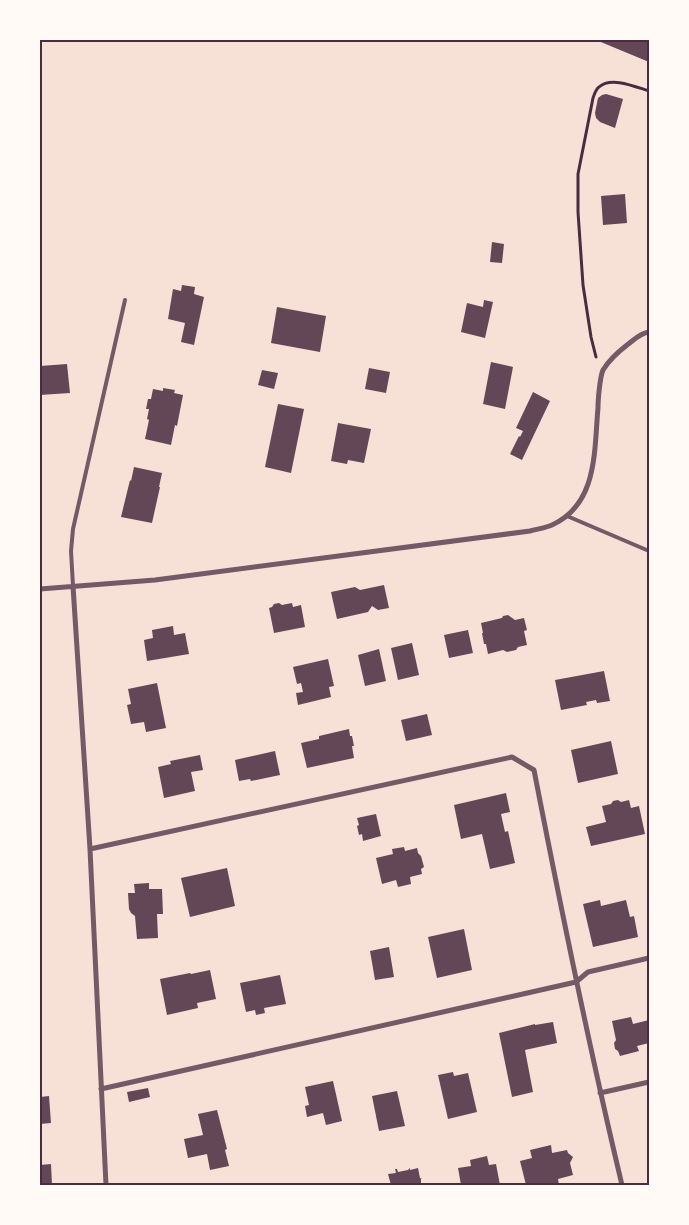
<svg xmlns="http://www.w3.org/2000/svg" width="689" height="1225" font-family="Helvetica,sans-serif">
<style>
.building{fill:#644757}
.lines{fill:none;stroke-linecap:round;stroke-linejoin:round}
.path{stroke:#4a2c40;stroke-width:3}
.service{stroke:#755966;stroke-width:4}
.minor{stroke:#755966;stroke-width:5}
.neatline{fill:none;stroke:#4a2c40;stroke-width:2}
</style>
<rect width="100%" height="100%" fill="#f7e1d7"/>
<!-- building -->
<path class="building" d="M596,40H649V62Z
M606,94L623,99L615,128L600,122L596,118L595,113L598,98L602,95Z
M625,194L627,223L603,225L601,196Z
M492,242L504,244L502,263L490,262Z
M182,285L195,287L194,294L204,297L194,345L181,342L185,323L168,319L173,289L181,291Z
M484,300L493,302L485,338L461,332L467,303L483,307Z
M277,307L326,316L320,352L271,343Z
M491,362L513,367L505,409L483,404Z
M67,364L70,393L40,395V366Z
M369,368L390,372L386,393L365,389Z
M262,370L278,373L274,389L258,385Z
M163,388L175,390L174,393L183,395L177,426L175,425L171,445L145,439L149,420L147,419L149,409H146L148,399H151L153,389L163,391Z
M533,392L550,401L522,460L510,454L519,436L520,437L523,431L516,428Z
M278,404L304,409L291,473L265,467Z
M338,423L371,429L364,463L348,460L347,464L331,461Z
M134,467L162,473L159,487H160L152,523L121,517L130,480L131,481Z
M384,585L389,608L378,610L372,606L368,612L337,619L331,592L355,587L360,590Z
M279,603L282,605L292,603L293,607L301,605L305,627L274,633L269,608L272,607L274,604Z
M508,615L515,620L524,618L527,630L524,631L527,645L518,647L516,650L507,652L503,650L488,654L486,644H484L482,633H483L481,623L502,618L503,616Z
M173,626L174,635L185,633L189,654L147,661L144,640L153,638L152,630Z
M468,630L473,653L449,658L444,635Z
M412,643L419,675L398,680L391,648Z
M379,649L386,681L365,686L358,655Z
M328,659L334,686L329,687L331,697L298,705L296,693L303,692L301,683L297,684L293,667Z
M604,671L610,701L597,703L596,700L586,702L587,705L561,710L555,680Z
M157,683L166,728L146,732L144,722L131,724L127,705L131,704L128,689Z
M427,714L432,735L406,741L401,720Z
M349,729L350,736H352L354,746H352L354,758L307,768L301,743L319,739V736Z
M611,741L618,774L578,783L571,750Z
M275,751L280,775L251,781L250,779L239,781L235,760Z
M200,755L203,770L191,772L195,791L164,798L158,767L171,764L170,761Z
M506,793L510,812L501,814L505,832L508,831L515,863L490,869L482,834L461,839L454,805Z
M618,800L621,802L629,800L631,808L639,806L645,834L591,846L586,827L606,822L602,806L611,804L613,801Z
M376,814L381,836L363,841L362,834L359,835L357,826L359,825L357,818Z
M404,847L405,851L417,848L418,853L421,856L424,867L421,869L422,874L410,877L411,884L398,887L396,880L382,884L376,858L393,854L392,849Z
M227,868L235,906L190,917L181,878Z
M149,883V889H162L163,914H157L158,938L137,939L135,916L131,913L129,909L128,893H135L134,884Z
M600,900L601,906L626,900L630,917L634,916L638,937L593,947L583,904Z
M464,929L472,970L437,978L428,937Z
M389,947L394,977L375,980L370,951Z
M210,970L216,999L197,1003L198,1008L167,1015L160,979L190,973L191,974Z
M280,975L286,1004L264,1008L265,1013L256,1015L255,1010L246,1012L240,983Z
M631,1017L633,1024L649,1020V1043L637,1046L639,1051L620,1056L618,1051L615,1049L614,1043L616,1040L612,1021Z
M553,1022L557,1043L525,1050L533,1092L512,1097L499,1033L535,1024V1025Z
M453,1072L454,1076L468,1073L477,1112L448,1119L438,1075Z
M333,1081L342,1121L326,1125L323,1113L307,1117L305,1106L309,1105L305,1087Z
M148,1088L150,1097L129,1102L127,1092Z
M397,1091L405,1126L379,1131L372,1096Z
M49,1096L51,1123L40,1124V1097Z
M217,1110L227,1149L225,1150L229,1166L210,1170L207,1154L188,1158L184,1139L203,1135L198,1114Z
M551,1145L552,1153L567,1150L568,1153L573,1157L570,1163L573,1175L558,1179L559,1185H538L537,1183L526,1185L520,1161L532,1158L530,1150Z
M487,1156L489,1165L496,1164L500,1185H461L458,1168L471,1166L470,1160Z
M51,1164L52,1185H40V1165Z
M410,1168V1170L418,1168L420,1178L422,1179H421V1183H423V1185H391L388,1174L396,1173L395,1169H397L398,1172L408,1170Z"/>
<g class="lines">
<!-- path -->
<path class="path" d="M596,357L591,337L583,285L578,212V174L593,98C594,95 596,89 599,87C611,76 636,87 649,91"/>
<!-- service -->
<path class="service" d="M567,516L649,551
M73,586L71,551L73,529L125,300"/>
<!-- minor -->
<path class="minor" d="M73,586L90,849L106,1185
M40,589L155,580L530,531C537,529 545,528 552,525C598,504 594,451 598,408C598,399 600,377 603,370C609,360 618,352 627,345C634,340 640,333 649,332
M90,849L512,757L534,770C561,909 589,1047 622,1185
M101,1089L576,982L588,972L649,958
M600,1093L649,1082"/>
</g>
<!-- border -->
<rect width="689" height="1225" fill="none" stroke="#fffaf5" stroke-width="82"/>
<rect x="41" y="41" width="607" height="1143" class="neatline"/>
</svg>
